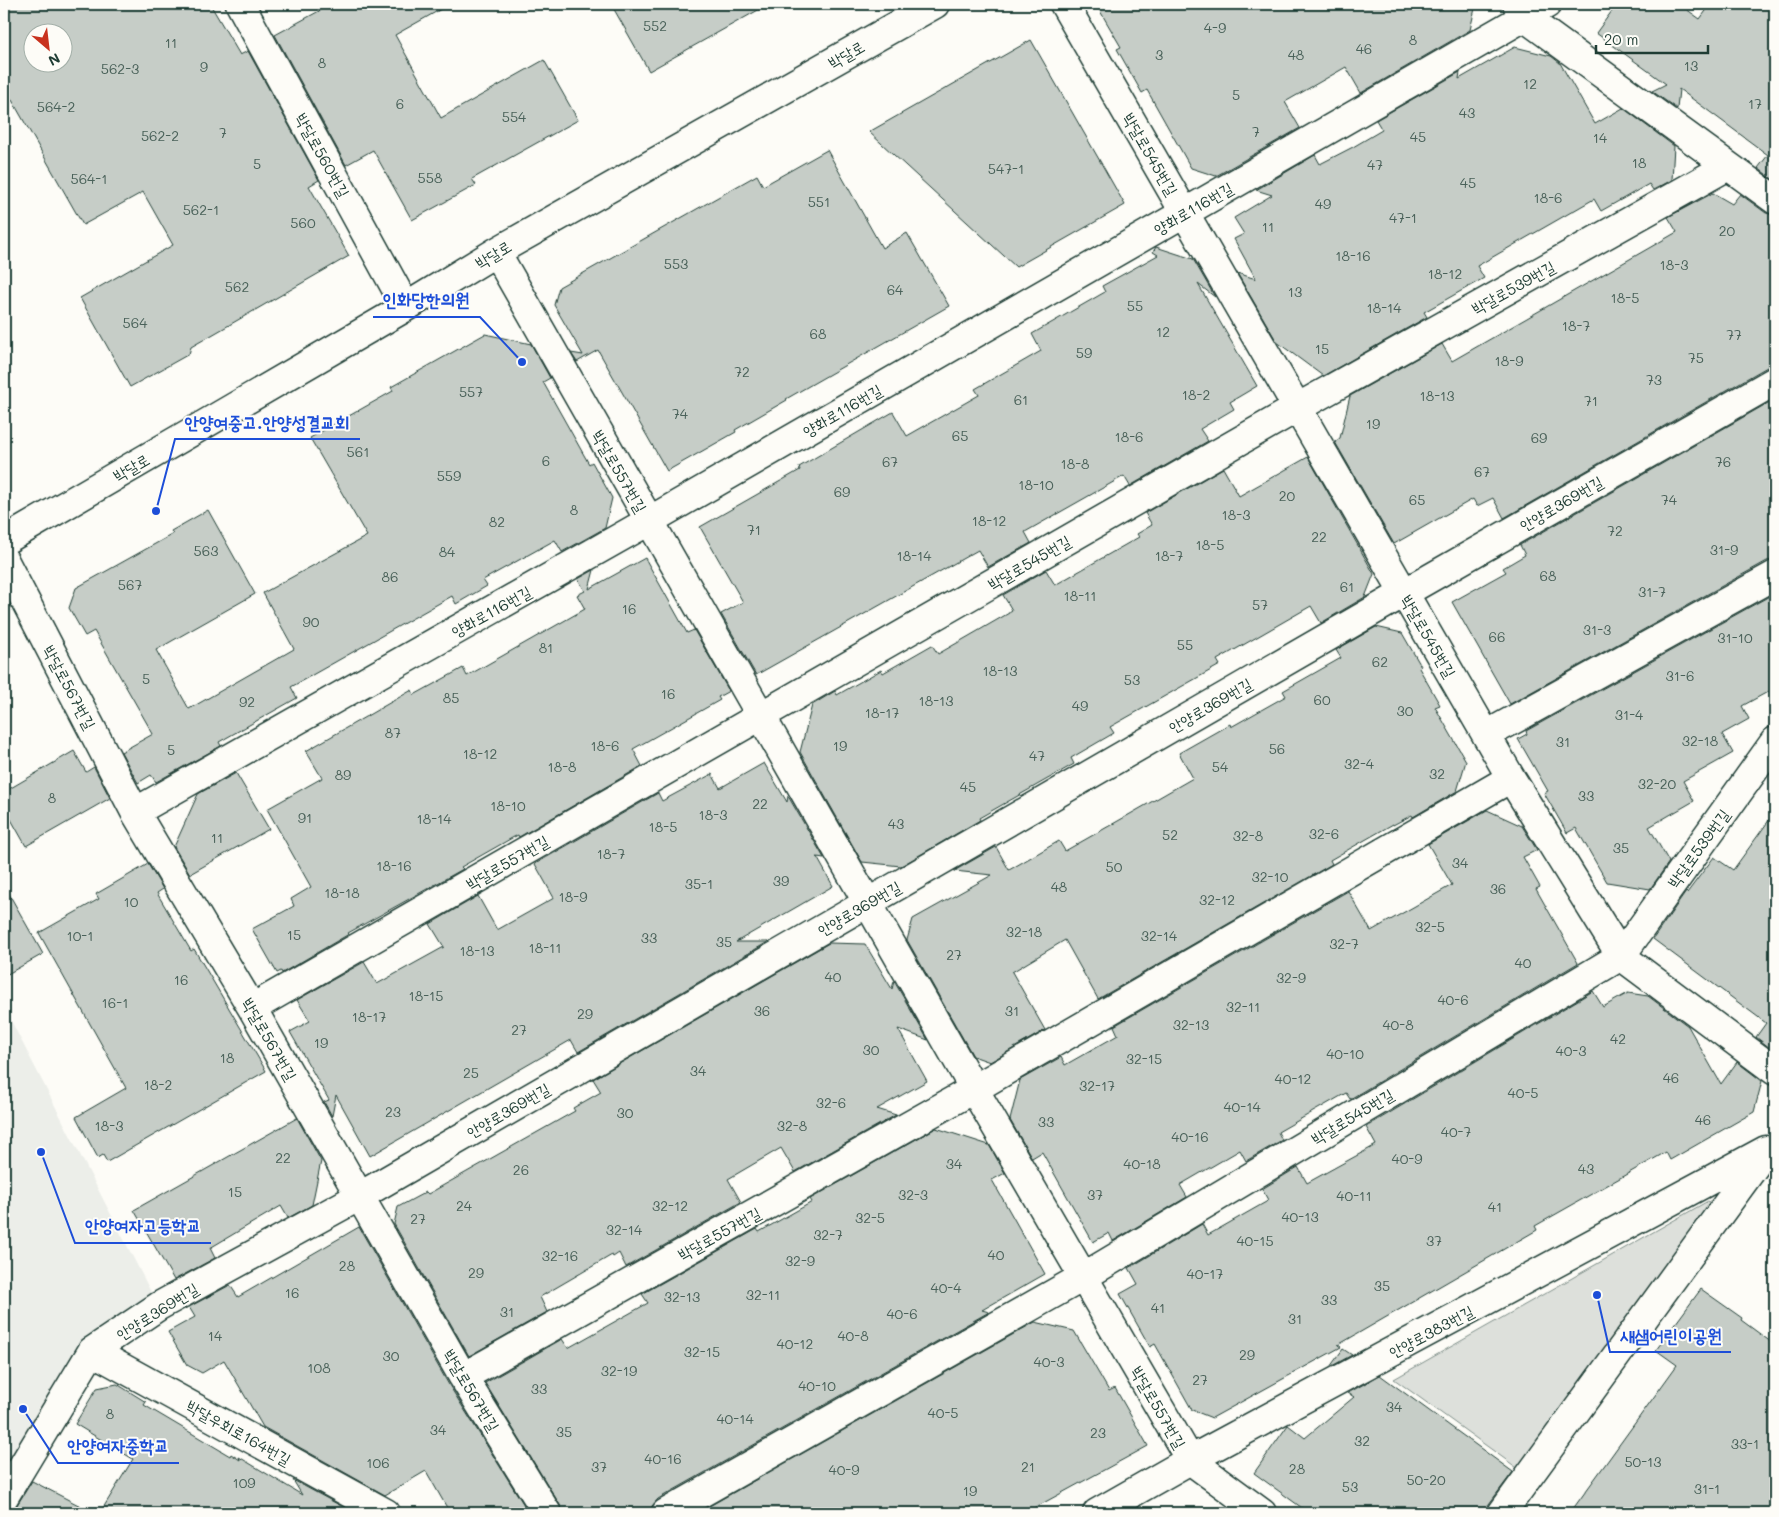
<svg xmlns="http://www.w3.org/2000/svg" width="1779" height="1517" font-family="Mali,'Poor Story',sans-serif">
<style>
.built{fill:#eceee9}
.green{fill:#dde0db;stroke:#7e8e88}
.building{fill:#c6cdc7;stroke:#1f3d34;fill-rule:evenodd}
.lines{fill:none;stroke-linecap:round;stroke-linejoin:round}
.minor-casing{stroke:#1f3d34;stroke-width:31}
.minor{stroke:#fdfcf7;stroke-width:28}
.labels{text-anchor:middle;dominant-baseline:central;stroke-width:4;stroke-linejoin:round;paint-order:stroke}
.number-label{font-size:14px;fill:#496159}
.street-label{font-size:16px;fill:#1f3d34;stroke:#fdfcf7}
.leader{fill:none;stroke:#1d4ed8;stroke-width:2}
.callout-dot{fill:#1d4ed8;stroke:#fdfcf7;stroke-width:2}
.callout-label{font-size:18px;text-anchor:middle;font-weight:bold;fill:#1d4ed8;stroke:#fdfcf7;stroke-width:4;stroke-linejoin:round;paint-order:stroke}
</style>
<rect width="100%" height="100%" fill="#fdfcf7"/>
<filter id="ink" filterUnits="userSpaceOnUse"><feTurbulence type="fractalNoise" baseFrequency=".02" numOctaves="2"/><feDisplacementMap in="SourceGraphic" scale="10" xChannelSelector="R" yChannelSelector="G"/><feConvolveMatrix kernelMatrix="1 2 1 2 8 2 1 2 1" color-interpolation-filters="sRGB"/></filter>
<g filter="url(#ink)">
<!-- built -->
<path class="built" d="M4,1007L153,1296L4,1471Z"/>
<!-- green -->
<path class="green" d="M1708,1201L1713,1210L1520,1470L1394,1379Z"/>
<!-- building -->
<path class="building" d="M4,4H210L240,55L248,51L319,180L309,186L349,256L191,347L189,354L130,387L80,298L173,245L143,192L83,225L4,86ZM32,32H62V62H32Z
M332,4H450L395,35L441,118L544,60L578,120L472,179L476,185L412,220L373,150L346,165L275,35Z
M611,4H769L649,71Z
M1096,4H1476L1470,30L1361,93L1346,67L1285,102L1300,128L1216,176L1191,168L1147,90L1142,93L1117,49L1121,47Z
M1617,4H1679L1700,19L1711,4H1775V181L1758,168L1768,155L1679,89L1677,109L1652,91L1666,84L1596,33Z
M1031,40L1125,205L1016,267L869,132Z
M1515,47L1551,56L1560,63L1595,124L1623,108L1674,146L1672,180L1653,190L1649,184L1601,211L1594,199L1477,266L1484,278L1424,312L1427,317L1323,376L1277,342L1237,273L1256,279L1234,239L1244,234L1234,218L1272,195L1256,190L1315,155L1320,164L1353,147L1382,130L1376,120L1460,72L1459,79Z
M827,150L882,248L907,233L949,306L786,399L787,400L735,430L736,432L667,471L598,350L577,362L571,353L583,355L554,305L559,287L757,175L763,186Z
M1713,193L1732,204L1740,194L1766,213L1775,215V365L1767,367L1504,518L1493,498L1477,506L1473,499L1394,544L1335,442L1340,438L1350,396L1442,344L1452,361L1677,232L1668,217Z
M1156,247L1193,259L1215,297L1198,284L1257,386L1230,402L1234,409L1200,429L1208,441L1130,486L1124,476L1025,532L1031,543L988,567L978,550L756,675L721,614L743,602L700,527L800,470L799,467L893,412L907,436L979,395L975,389L1041,351L1032,334L1105,292L1102,286L1158,255L1153,252Z
M485,334L531,344L550,378L543,382L589,464L592,462L612,498L605,528L562,552L555,540L483,580L487,586L456,604L452,596L291,687L297,698L219,742L221,746L156,782L151,775L138,783L121,752L153,734L94,631L85,636L69,608L76,588L173,534L171,531L208,510L255,594L156,650L189,709L294,649L263,593L367,536L310,438L393,391L391,387Z
M1775,399V559L1767,561L1510,704L1452,602L1506,572L1503,568L1525,555L1520,545Z
M1308,457L1374,574L1365,597L1321,623L1311,606L1217,660L1220,665L1110,727L1114,733L1071,758L1074,764L979,818L980,820L901,866L862,862L800,752L812,705L835,691L837,695L881,670L883,673L932,645L938,654L1009,613V612L1012,610L1003,595L1046,570L1055,585L1139,537L1137,534L1152,525L1145,513L1223,468L1239,496Z
M645,558L687,633L694,630L729,691L718,697L720,700L633,749L642,766L519,837L518,835L512,838L461,867L463,869L348,933L349,934L282,973L281,971L277,973L252,929L294,906L291,899L311,887L267,809L322,778L306,751L412,690L414,695L463,668L467,676L585,609L577,595L585,591L578,579L594,570L589,589Z
M1775,593V688L1742,706L1749,719L1722,734L1733,753L1683,781L1694,801L1649,827L1669,862L1650,889L1607,882L1576,828L1567,833L1544,793L1548,791L1518,739L1527,734L1526,731Z
M1376,627L1402,633L1421,666L1419,668L1440,705L1435,707L1466,761L1457,791L1413,817L1412,815L1393,825V824L1330,860L1332,864L1098,999L1065,940L1012,972L1045,1030L990,1062L973,1056L907,940L913,919L992,875L954,871L996,847L1009,870L1059,841L1065,851L1118,821L1193,778L1179,753L1230,724L1231,727L1286,696L1283,691L1341,658L1336,650Z
M74,751L86,772L94,767L110,798L26,846L4,807V792Z
M764,763L787,802L788,796L824,858L817,857L833,886L736,942H768L578,1052L571,1040L370,1156L336,1095L332,1116L324,1102L329,1100L290,1032L310,1021L297,1000L364,962L377,984L444,947L430,924L478,896L497,930L554,898L535,864L658,793L662,801L712,774L720,788Z
M236,773L269,829L190,874L174,847L198,794Z
M1487,810L1522,826L1537,850L1523,857L1540,887L1536,889L1578,963L1350,1099L1346,1093L1278,1132L1282,1140L1246,1161L1240,1150L1180,1185L1187,1197L1113,1241L1109,1233L1093,1242L1042,1152L1032,1158L1010,1120L1020,1080L1061,1057L1065,1065L1118,1035L1114,1026L1348,891L1371,931L1452,885L1428,844Z
M1775,812V1029L1770,1048L1756,1037L1766,1023L1653,939L1686,892L1687,893L1714,857L1733,870Z
M148,864L163,889L157,893L191,951L194,949L266,1071L107,1162L103,1155L98,1158L76,1117L126,1088L39,933L99,899L96,894Z
M4,885L43,954L4,976Z
M829,943L865,944L892,989L894,981L928,1040L898,1029L927,1081L877,1109L896,1115L795,1172L781,1148L728,1179L741,1202L626,1267L619,1253L613,1257L612,1255L540,1297L547,1312L469,1356L394,1224L398,1207L426,1192L428,1194L575,1111L573,1108L601,1092L593,1079Z
M1593,991L1603,1007L1628,993L1648,996L1688,1026L1721,1084L1737,1062L1762,1081L1754,1112L1670,1160L1666,1152L1535,1226L1537,1230L1338,1345L1341,1347L1212,1418L1192,1410L1155,1344L1150,1347L1120,1294L1138,1284L1129,1268L1202,1224L1208,1235L1266,1202L1268,1200L1262,1189L1298,1167L1307,1183L1376,1145L1366,1127Z
M297,1118L321,1161L312,1205L288,1218L281,1206L210,1248L215,1258L174,1280L134,1210Z
M936,1128L989,1145L1005,1173L992,1180L1045,1274L982,1310L989,1312L658,1499L652,1506L650,1513H563L560,1505L485,1383L562,1339L568,1348L648,1303L642,1294L757,1229L759,1232L812,1202L810,1199Z
M359,1227L449,1385L529,1513H450L426,1471L385,1495L263,1427L224,1360L202,1373L187,1365L168,1332L195,1317L189,1307L230,1285L238,1297Z
M1701,1289L1742,1318L1741,1320L1775,1345V1513H1570L1677,1365L1656,1350Z
M1035,1322L1074,1331L1109,1391L1115,1388L1148,1446L1025,1513H697Z
M1343,1349L1352,1355L1330,1367Z
M1380,1375L1513,1472L1489,1504L1485,1513H1309L1254,1473L1288,1425L1305,1438L1354,1397L1348,1393Z
M117,1384L146,1402L144,1405L230,1456L231,1454L240,1460L239,1457L302,1495L293,1480L354,1513H100L133,1459L75,1424L97,1388Z
M32,1481L94,1513H7L17,1505Z"/>
<g class="lines">
<!-- minor casing -->
<g class="minor-casing">
<path id="minor" d="M240,4L406,307
M1064,4L1511,778L1621,956L1775,1071
M1517,4L1524,17L1775,200
M496,252L974,1089L1190,1460L1262,1513
M4,541L406,307L496,252L935,4
M4,560L135,812L252,1008L463,1377L547,1513
M1486,735L1775,575
M135,812L649,521L1547,4
M252,1008L1297,408L1728,166
M92,1351L386,1513
M463,1377L974,1089L1511,778
M4,1497L92,1351L159,1306L360,1196L1404,593L1775,381
M666,1513L1083,1277L1621,956L1775,741
M1097,1513L1190,1460L1766,1150
M1502,1513L1762,1156"/>
</g>
<!-- minor -->
<use href="#minor" class="minor"/>
</g>
</g>
<g class="labels">
<!-- number labels -->
<g class="number-label">
<text x="655" y="25">552</text>
<text x="1215" y="27">4-9</text>
<text x="1413" y="39">8</text>
<text x="171" y="42">11</text>
<text x="1364" y="48">46</text>
<text x="1159" y="54">3</text>
<text x="1296" y="54">48</text>
<text x="322" y="62">8</text>
<text x="1691" y="65">13</text>
<text x="204" y="66">9</text>
<text x="120" y="68">562-3</text>
<text x="1530" y="83">12</text>
<text x="1236" y="94">5</text>
<text x="400" y="103">6</text>
<text x="1755" y="103">17</text>
<text x="56" y="106">564-2</text>
<text x="1467" y="112">43</text>
<text x="514" y="116">554</text>
<text x="1256" y="131">7</text>
<text x="223" y="132">7</text>
<text x="160" y="135">562-2</text>
<text x="1418" y="136">45</text>
<text x="1600" y="137">14</text>
<text x="1639" y="162">18</text>
<text x="257" y="163">5</text>
<text x="1375" y="164">47</text>
<text x="1006" y="168">547-1</text>
<text x="430" y="177">558</text>
<text x="89" y="178">564-1</text>
<text x="1468" y="182">45</text>
<text x="1548" y="197">18-6</text>
<text x="819" y="201">551</text>
<text x="1323" y="203">49</text>
<text x="201" y="209">562-1</text>
<text x="1403" y="217">47-1</text>
<text x="303" y="222">560</text>
<text x="1268" y="226">11</text>
<text x="1727" y="230">20</text>
<text x="1353" y="255">18-16</text>
<text x="676" y="263">553</text>
<text x="1674" y="264">18-3</text>
<text x="1445" y="273">18-12</text>
<text x="237" y="286">562</text>
<text x="895" y="289">64</text>
<text x="1295" y="291">13</text>
<text x="1625" y="297">18-5</text>
<text x="1135" y="305">55</text>
<text x="1384" y="307">18-14</text>
<text x="135" y="322">564</text>
<text x="1576" y="325">18-7</text>
<text x="1163" y="331">12</text>
<text x="818" y="333">68</text>
<text x="1734" y="334">77</text>
<text x="1322" y="348">15</text>
<text x="1084" y="352">59</text>
<text x="1696" y="357">75</text>
<text x="1509" y="360">18-9</text>
<text x="742" y="371">72</text>
<text x="1654" y="379">73</text>
<text x="471" y="391">557</text>
<text x="1196" y="394">18-2</text>
<text x="1437" y="395">18-13</text>
<text x="1021" y="399">61</text>
<text x="1591" y="400">71</text>
<text x="680" y="413">74</text>
<text x="1373" y="423">19</text>
<text x="960" y="435">65</text>
<text x="1129" y="436">18-6</text>
<text x="1539" y="437">69</text>
<text x="358" y="451">561</text>
<text x="546" y="460">6</text>
<text x="890" y="461">67</text>
<text x="1723" y="461">76</text>
<text x="1075" y="463">18-8</text>
<text x="1482" y="471">67</text>
<text x="449" y="475">559</text>
<text x="1036" y="484">18-10</text>
<text x="842" y="491">69</text>
<text x="1287" y="495">20</text>
<text x="1417" y="499">65</text>
<text x="1669" y="499">74</text>
<text x="574" y="509">8</text>
<text x="1236" y="514">18-3</text>
<text x="989" y="520">18-12</text>
<text x="497" y="521">82</text>
<text x="754" y="529">71</text>
<text x="1615" y="530">72</text>
<text x="1319" y="536">22</text>
<text x="1210" y="544">18-5</text>
<text x="1724" y="549">31-9</text>
<text x="206" y="550">563</text>
<text x="447" y="551">84</text>
<text x="914" y="555">18-14</text>
<text x="1169" y="555">18-7</text>
<text x="1548" y="575">68</text>
<text x="390" y="576">86</text>
<text x="130" y="584">567</text>
<text x="1347" y="586">61</text>
<text x="1652" y="591">31-7</text>
<text x="1080" y="595">18-11</text>
<text x="1260" y="604">57</text>
<text x="629" y="608">16</text>
<text x="311" y="621">90</text>
<text x="1597" y="629">31-3</text>
<text x="1497" y="636">66</text>
<text x="1735" y="637">31-10</text>
<text x="1185" y="644">55</text>
<text x="546" y="647">81</text>
<text x="1380" y="661">62</text>
<text x="1000" y="670">18-13</text>
<text x="1680" y="675">31-6</text>
<text x="146" y="678">5</text>
<text x="1132" y="679">53</text>
<text x="668" y="693">16</text>
<text x="451" y="697">85</text>
<text x="1322" y="699">60</text>
<text x="936" y="700">18-13</text>
<text x="247" y="701">92</text>
<text x="1080" y="705">49</text>
<text x="1405" y="710">30</text>
<text x="882" y="712">18-17</text>
<text x="1629" y="714">31-4</text>
<text x="393" y="732">87</text>
<text x="1700" y="740">32-18</text>
<text x="1563" y="741">31</text>
<text x="605" y="745">18-6</text>
<text x="840" y="745">19</text>
<text x="1277" y="748">56</text>
<text x="171" y="749">5</text>
<text x="480" y="753">18-12</text>
<text x="1037" y="755">47</text>
<text x="1359" y="763">32-4</text>
<text x="562" y="766">18-8</text>
<text x="1220" y="766">54</text>
<text x="1437" y="773">32</text>
<text x="343" y="774">89</text>
<text x="1657" y="783">32-20</text>
<text x="968" y="786">45</text>
<text x="1586" y="795">33</text>
<text x="52" y="797">8</text>
<text x="760" y="803">22</text>
<text x="508" y="805">18-10</text>
<text x="713" y="814">18-3</text>
<text x="305" y="817">91</text>
<text x="434" y="818">18-14</text>
<text x="896" y="823">43</text>
<text x="663" y="826">18-5</text>
<text x="1324" y="833">32-6</text>
<text x="1170" y="834">52</text>
<text x="1248" y="835">32-8</text>
<text x="217" y="837">11</text>
<text x="1621" y="847">35</text>
<text x="611" y="853">18-7</text>
<text x="1460" y="862">34</text>
<text x="394" y="865">18-16</text>
<text x="1114" y="866">50</text>
<text x="1270" y="876">32-10</text>
<text x="781" y="880">39</text>
<text x="699" y="883">35-1</text>
<text x="1059" y="886">48</text>
<text x="1498" y="888">36</text>
<text x="342" y="892">18-18</text>
<text x="573" y="896">18-9</text>
<text x="1217" y="899">32-12</text>
<text x="131" y="901">10</text>
<text x="1430" y="926">32-5</text>
<text x="1024" y="931">32-18</text>
<text x="294" y="934">15</text>
<text x="80" y="935">10-1</text>
<text x="1159" y="935">32-14</text>
<text x="649" y="937">33</text>
<text x="724" y="941">35</text>
<text x="1344" y="943">32-7</text>
<text x="545" y="947">18-11</text>
<text x="477" y="950">18-13</text>
<text x="954" y="954">27</text>
<text x="1523" y="962">40</text>
<text x="833" y="976">40</text>
<text x="1291" y="977">32-9</text>
<text x="181" y="979">16</text>
<text x="426" y="995">18-15</text>
<text x="1453" y="999">40-6</text>
<text x="115" y="1002">16-1</text>
<text x="1243" y="1006">32-11</text>
<text x="762" y="1010">36</text>
<text x="1012" y="1010">31</text>
<text x="585" y="1013">29</text>
<text x="369" y="1016">18-17</text>
<text x="1191" y="1024">32-13</text>
<text x="1398" y="1024">40-8</text>
<text x="519" y="1029">27</text>
<text x="1618" y="1038">42</text>
<text x="321" y="1042">19</text>
<text x="871" y="1049">30</text>
<text x="1571" y="1050">40-3</text>
<text x="1345" y="1053">40-10</text>
<text x="227" y="1057">18</text>
<text x="1144" y="1058">32-15</text>
<text x="698" y="1070">34</text>
<text x="471" y="1072">25</text>
<text x="1671" y="1077">46</text>
<text x="1293" y="1078">40-12</text>
<text x="158" y="1084">18-2</text>
<text x="1097" y="1085">32-17</text>
<text x="1523" y="1092">40-5</text>
<text x="831" y="1102">32-6</text>
<text x="1242" y="1106">40-14</text>
<text x="393" y="1111">23</text>
<text x="625" y="1112">30</text>
<text x="1703" y="1119">46</text>
<text x="1046" y="1121">33</text>
<text x="109" y="1125">18-3</text>
<text x="792" y="1125">32-8</text>
<text x="1456" y="1131">40-7</text>
<text x="1190" y="1136">40-16</text>
<text x="283" y="1157">22</text>
<text x="1407" y="1158">40-9</text>
<text x="954" y="1163">34</text>
<text x="1142" y="1163">40-18</text>
<text x="1586" y="1168">43</text>
<text x="521" y="1169">26</text>
<text x="235" y="1191">15</text>
<text x="913" y="1194">32-3</text>
<text x="1095" y="1194">37</text>
<text x="1354" y="1195">40-11</text>
<text x="464" y="1205">24</text>
<text x="670" y="1205">32-12</text>
<text x="1495" y="1206">41</text>
<text x="1300" y="1216">40-13</text>
<text x="870" y="1217">32-5</text>
<text x="418" y="1218">27</text>
<text x="624" y="1229">32-14</text>
<text x="828" y="1234">32-7</text>
<text x="1255" y="1240">40-15</text>
<text x="1434" y="1240">37</text>
<text x="996" y="1254">40</text>
<text x="560" y="1255">32-16</text>
<text x="800" y="1260">32-9</text>
<text x="347" y="1265">28</text>
<text x="476" y="1272">29</text>
<text x="1205" y="1273">40-17</text>
<text x="1382" y="1285">35</text>
<text x="946" y="1287">40-4</text>
<text x="292" y="1292">16</text>
<text x="763" y="1294">32-11</text>
<text x="682" y="1296">32-13</text>
<text x="1329" y="1299">33</text>
<text x="1158" y="1307">41</text>
<text x="507" y="1311">31</text>
<text x="902" y="1313">40-6</text>
<text x="1295" y="1318">31</text>
<text x="215" y="1335">14</text>
<text x="853" y="1335">40-8</text>
<text x="795" y="1343">40-12</text>
<text x="702" y="1351">32-15</text>
<text x="1247" y="1354">29</text>
<text x="391" y="1355">30</text>
<text x="1049" y="1361">40-3</text>
<text x="319" y="1367">108</text>
<text x="619" y="1370">32-19</text>
<text x="1200" y="1379">27</text>
<text x="817" y="1385">40-10</text>
<text x="539" y="1388">33</text>
<text x="1394" y="1406">34</text>
<text x="943" y="1412">40-5</text>
<text x="110" y="1413">8</text>
<text x="735" y="1418">40-14</text>
<text x="438" y="1429">34</text>
<text x="564" y="1431">35</text>
<text x="1098" y="1432">23</text>
<text x="1362" y="1440">32</text>
<text x="1745" y="1443">33-1</text>
<text x="663" y="1458">40-16</text>
<text x="1643" y="1461">50-13</text>
<text x="378" y="1462">106</text>
<text x="599" y="1466">37</text>
<text x="1028" y="1466">21</text>
<text x="1297" y="1468">28</text>
<text x="844" y="1469">40-9</text>
<text x="1426" y="1479">50-20</text>
<text x="244" y="1482">109</text>
<text x="1350" y="1486">53</text>
<text x="1707" y="1488">31-1</text>
<text x="970" y="1490">19</text>
</g>
<!-- street labels -->
<g class="street-label">
<text transform="translate(846 54) rotate(-30)">박달로</text>
<text transform="translate(1151 154) rotate(60)">박달로545번길</text>
<text transform="translate(323 155) rotate(61)">박달로560번길</text>
<text transform="translate(1193 208) rotate(-30)">양화로116번길</text>
<text transform="translate(493 254) rotate(-31)">박달로</text>
<text transform="translate(1513 287) rotate(-29)">박달로539번길</text>
<text transform="translate(842 410) rotate(-30)">양화로116번길</text>
<text transform="translate(131 467) rotate(-30)">박달로</text>
<text transform="translate(620 471) rotate(60)">박달로557번길</text>
<text transform="translate(1561 503) rotate(-30)">안양로369번길</text>
<text transform="translate(1029 562) rotate(-30)">박달로545번길</text>
<text transform="translate(491 611) rotate(-29)">양화로116번길</text>
<text transform="translate(1429 636) rotate(60)">박달로545번길</text>
<text transform="translate(70 687) rotate(62)">박달로567번길</text>
<text transform="translate(1210 705) rotate(-30)">안양로369번길</text>
<text transform="translate(1698 848) rotate(-54)">박달로539번길</text>
<text transform="translate(507 862) rotate(-30)">박달로557번길</text>
<text transform="translate(859 908) rotate(-30)">안양로369번길</text>
<text transform="translate(270 1039) rotate(60)">박달로567번길</text>
<text transform="translate(508 1110) rotate(-30)">안양로369번길</text>
<text transform="translate(1352 1116) rotate(-31)">박달로545번길</text>
<text transform="translate(719 1233) rotate(-29)">박달로557번길</text>
<text transform="translate(157 1311) rotate(-32)">안양로369번길</text>
<text transform="translate(1431 1331) rotate(-28)">안양로383번길</text>
<text transform="translate(472 1390) rotate(59)">박달로567번길</text>
<text transform="translate(1159 1407) rotate(60)">박달로557번길</text>
<text transform="translate(239 1432) rotate(29)">박달우회로164번길</text>
</g>
</g>
<!-- callouts -->
<path class="leader" d="M522 362L480 317H373M156 511L175 439H360M41 1152L75 1243H211M1597 1295L1610 1352H1731M23 1409L58 1463H179"/>
<g class="callout-dot">
<circle cx="522" cy="362" r="5"/>
<circle cx="156" cy="511" r="5"/>
<circle cx="41" cy="1152" r="5"/>
<circle cx="1597" cy="1295" r="5"/>
<circle cx="23" cy="1409" r="5"/>
</g>
<g class="callout-label">
<text x="426" y="306">인화당한의원</text>
<text x="267" y="429">안양여중고.안양성결교회</text>
<text x="143" y="1232">안양여자고등학교</text>
<text x="1671" y="1342">새샘어린이공원</text>
<text x="118" y="1452">안양여자중학교</text>
</g>
<!-- margin -->
<rect width="1779" height="1517" fill="none" stroke="#fdfcf7" stroke-width="20"/>
<rect x="10" y="10" width="1759" height="1497" fill="none" stroke="#1f3d34" stroke-width="2" filter="url(#ink)"/>
<!-- north arrow -->
<g transform="translate(48 48) rotate(152)"><circle r="24" fill="#fdfcf7" stroke="#a4b0a9"/>
<path d="M0-4L9 19L0 12L-9 19Z" fill="#c8321e"/>
<text y="-8" font-size="14" font-weight="bold" text-anchor="middle" fill="#1f3d34">N</text>
</g>
<!-- scale -->
<path d="M1596 45v8h112v-8" fill="none" stroke="#1f3d34" stroke-width="2.5"/>
<text x="1604" y="45" font-size="15" fill="#1f3d34" stroke="#fdfcf7" stroke-width="4" paint-order="stroke">20 m</text>
</svg>
